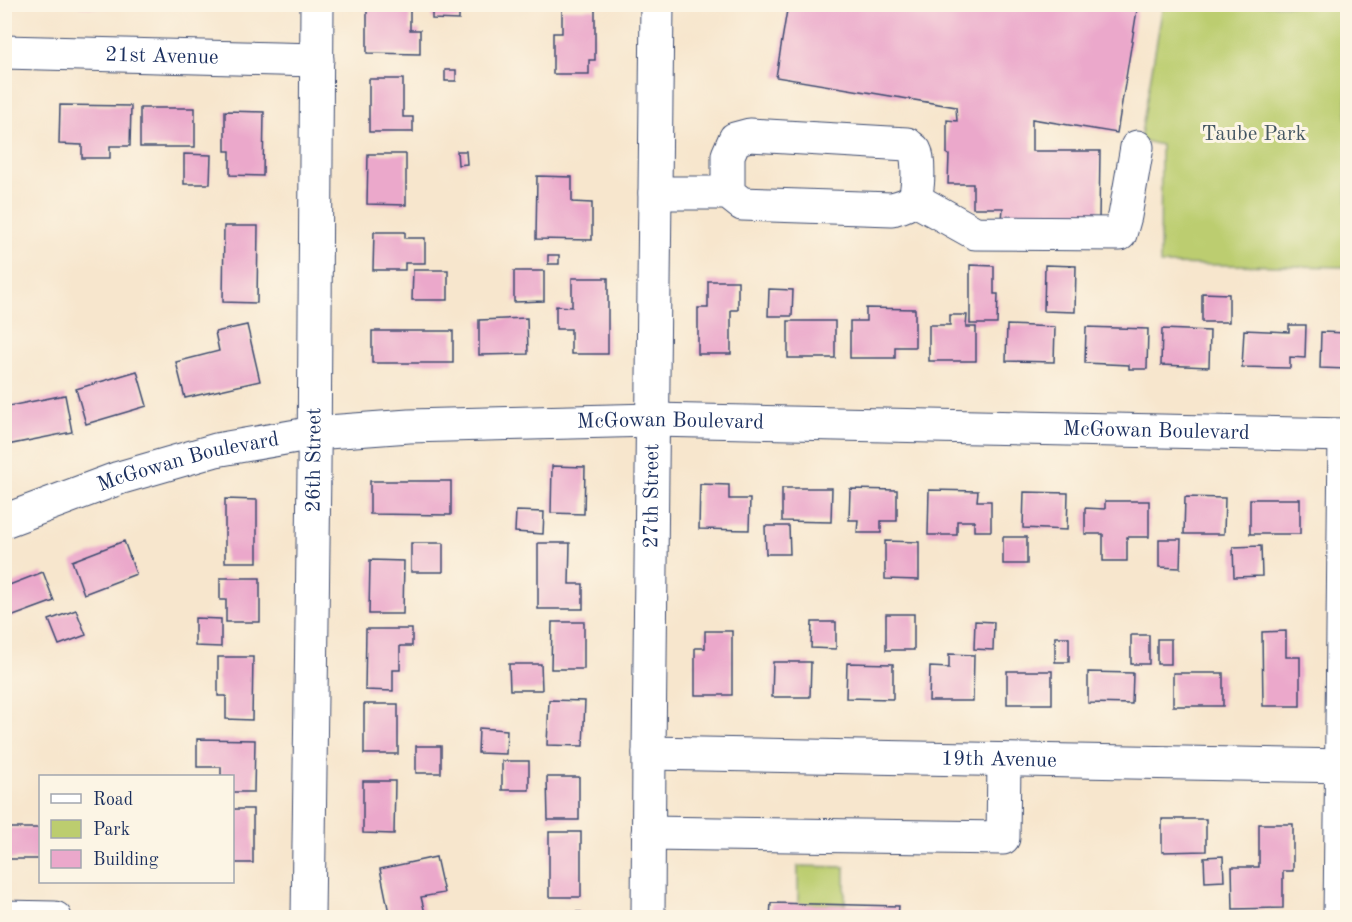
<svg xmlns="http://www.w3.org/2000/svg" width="1352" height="922" font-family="'Old Standard TT',serif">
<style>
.green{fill:#bccd6f;stroke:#6c7e66;stroke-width:1.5}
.building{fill:#eba8cb}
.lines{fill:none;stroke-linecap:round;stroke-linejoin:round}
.minor-casing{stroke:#3c4a6f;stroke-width:35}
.minor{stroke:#fff;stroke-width:33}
.labels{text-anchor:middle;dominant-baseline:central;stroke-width:6;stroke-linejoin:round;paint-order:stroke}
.street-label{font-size:21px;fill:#1b2f5e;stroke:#fcf5e5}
.park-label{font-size:21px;fill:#435662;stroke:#fcf5e5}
</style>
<rect width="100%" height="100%" fill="#fcf5e5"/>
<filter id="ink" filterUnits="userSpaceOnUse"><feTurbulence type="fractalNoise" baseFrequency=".0167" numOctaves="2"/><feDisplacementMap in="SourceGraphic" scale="12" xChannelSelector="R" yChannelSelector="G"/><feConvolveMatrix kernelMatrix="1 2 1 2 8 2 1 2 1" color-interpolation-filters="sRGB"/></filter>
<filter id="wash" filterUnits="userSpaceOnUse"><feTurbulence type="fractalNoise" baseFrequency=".008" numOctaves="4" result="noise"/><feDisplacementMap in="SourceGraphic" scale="24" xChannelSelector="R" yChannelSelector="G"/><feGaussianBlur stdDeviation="1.35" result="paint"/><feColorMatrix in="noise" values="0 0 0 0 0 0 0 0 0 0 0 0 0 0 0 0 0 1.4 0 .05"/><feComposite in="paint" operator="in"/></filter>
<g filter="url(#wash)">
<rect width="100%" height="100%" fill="#f7e6cd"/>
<!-- green -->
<path class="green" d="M1163,5H1347V267L1160,264L1161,145L1140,140Z
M798,866L845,867V905L798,904Z"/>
<g id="blocks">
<!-- building -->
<path class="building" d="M79,4H110V8L79,7Z
M432,4H459V20L432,19Z
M788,4H1138L1117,133L1032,119V151H1100L1099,221L1002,220L1003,208H973V184H948L949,155L947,154V120L957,121L956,107L776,77Z
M367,5L410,6V30H420V54L367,53Z
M562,9H595V60H589V74H553V33H562Z
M445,70H456V81H445Z
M369,79H403V117H413V132H369Z
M60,105L131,106L130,146H110V158H82V145L59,144Z
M140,108H195V147H140Z
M225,111L264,112L263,176L230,175V151H225Z
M457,151H466L467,164L458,165Z
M184,154L211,155L210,184H184Z
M368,154H406V205L367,204Z
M537,176L572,177V202L592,203V240L536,239Z
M224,226H258L257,303L223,302Z
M374,232H405V238H425V263H405V270H373Z
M548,255H559V264H548Z
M970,265L994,266V294H998L997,324H970Z
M1045,265L1076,266L1075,312L1044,311Z
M413,270H448V300H412Z
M514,271H544V301L514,302Z
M572,278H608V354H571V329H556V306L572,307Z
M708,281H738V310H731V354H698V308H708Z
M769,289L793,290L792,316H768Z
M1202,293L1229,294V322H1202Z
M866,308L915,309V347H895V358H850V321H866Z
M950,315H967L966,327H976V361H929V325H950Z
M527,318L528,354L479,355V320Z
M788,321H835V358H788Z
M247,325L260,381L185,398L176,362L219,351L215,332Z
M1007,325L1055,327L1054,362L1006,361Z
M1289,325H1306L1305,358L1290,357V368L1242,367L1244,330L1289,332Z
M1086,327L1148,329L1147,369H1129V365L1085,363Z
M1162,329L1210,331L1209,367L1161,365Z
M372,331H453V363H372Z
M1321,332L1348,333V369L1320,368Z
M137,371L147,406L86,424L76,389Z
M65,395L72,432L7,445L4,433V407Z
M552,466L585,467L584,514L551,513Z
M370,481H451V515L370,514Z
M700,484L729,485V499H750L749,530L699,529Z
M782,488H832L831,522L782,521Z
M850,489L897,490V521H881V533H857L858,520H849Z
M929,490L978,491L977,501H991V531H974V521H957V535H928Z
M1024,492L1068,493L1067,530L1023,528Z
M1185,497L1225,498L1224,534H1184Z
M225,499L257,500V562H225Z
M1250,499H1300V534H1250Z
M1105,501H1149V537H1127V561H1103V534H1085V508L1105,509Z
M516,511L544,512L543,534L515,532Z
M765,526H789L790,554H766Z
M1003,537H1027V564H1003Z
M1159,539H1181L1180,568L1159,567Z
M124,541L136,574L84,594L72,561Z
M885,541L919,542V580L885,579Z
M411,543H443V572H411Z
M538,543H570L569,584H583V609H538Z
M1261,546L1262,576L1234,577L1233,547Z
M370,560L404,561L403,614H369Z
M43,572L54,601L8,618L4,608V587Z
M220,578H260V622H226V600H220Z
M76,610L86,635L59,645L49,620Z
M886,614H914V650H886Z
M195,618L221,619V647L195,646Z
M975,621L994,622L993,650L974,649Z
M552,622H584V669H551Z
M812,622H836V649L811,648Z
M366,629H412V646H400V670H393V691L365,690Z
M705,631H732V695H695V648H705Z
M1286,631V657H1300V706H1263L1262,632Z
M1131,635H1149V664H1131Z
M1055,637H1069V662H1055Z
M1157,639H1171V664H1157Z
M949,654L974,655L973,701H929L930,667L949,668Z
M218,657H253L252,720L226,719V696H218Z
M773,662H811L810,697H772Z
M847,663L893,664V699L846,698Z
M509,664H541L542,690H510Z
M1007,671H1052V704H1007Z
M1088,672L1133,673L1132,704L1088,703Z
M1173,673H1223V706H1173Z
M549,700L585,701L583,746L547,745Z
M364,704H398V754H364Z
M479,728L507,730L506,754L478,753Z
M197,739L255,740L254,792H232V776H221V767H197Z
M416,746H441V773H416Z
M502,761H529V790H502Z
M547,777H579V820H548Z
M363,781H395L394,834L363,833Z
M232,809H253V863H232Z
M1162,819H1206V851L1162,852Z
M1259,824H1293V871H1283V908L1233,909L1232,867H1259Z
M4,828H40V859H4Z
M549,832H581V897H549Z
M1223,856L1224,881L1205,882L1204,857Z
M436,857L444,893L421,897L425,913L404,918H390L380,869Z
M771,903L899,906L898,918H770Z
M548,912H581V918H548Z"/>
</g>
</g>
<g filter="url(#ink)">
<use href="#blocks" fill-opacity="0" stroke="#3c4a6f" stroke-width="1.5"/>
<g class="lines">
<!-- minor casing -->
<g class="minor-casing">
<g id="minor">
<path id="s1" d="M4,52L317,60"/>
<path d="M655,193H728L742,204L892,209C899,207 909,205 914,198C919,192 919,158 915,151C913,148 910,147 907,144L750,135L735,139L728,155V193"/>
<path d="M914,199L975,233L1120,234L1125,216L1137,147"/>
<path id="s2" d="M4,521L119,478L216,450L314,433L409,426L653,420L1348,435"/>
<path id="s3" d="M649,753L1348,766"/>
<path d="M648,833L1003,838L1004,761"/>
<path d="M4,917L55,918"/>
<path id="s4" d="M308,918L314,471L317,4"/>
<path id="s5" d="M648,918L649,753L657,4"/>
<path d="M1340,918L1345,435"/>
</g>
</g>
<!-- minor -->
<use href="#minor" class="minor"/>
</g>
</g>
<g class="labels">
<!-- street labels -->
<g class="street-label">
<text stroke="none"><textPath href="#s1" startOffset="158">21st Avenue</textPath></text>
<text stroke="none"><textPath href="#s2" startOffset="680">McGowan Boulevard</textPath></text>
<text stroke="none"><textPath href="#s2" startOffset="1166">McGowan Boulevard</textPath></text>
<text stroke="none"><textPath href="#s4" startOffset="458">26th Street</textPath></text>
<text stroke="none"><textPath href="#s2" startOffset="194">McGowan Boulevard</textPath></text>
<text stroke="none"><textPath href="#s5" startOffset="422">27th Street</textPath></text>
<text stroke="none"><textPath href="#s3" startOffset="350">19th Avenue</textPath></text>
</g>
<!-- park labels -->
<g class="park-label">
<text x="1254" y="134">Taube Park</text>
</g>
</g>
<!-- margin -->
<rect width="1352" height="922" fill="none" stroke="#fcf5e5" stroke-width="24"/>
<!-- legend -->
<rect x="39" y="775" width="195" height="108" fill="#fcf5e5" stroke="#a2a6af" stroke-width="1.5"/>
<rect x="51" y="794" width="30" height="9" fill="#ffffff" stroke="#a2a6af" stroke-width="1.5"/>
<text x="93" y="805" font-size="18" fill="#1b2f5e">Road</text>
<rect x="51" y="820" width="30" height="18" fill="#bccd6f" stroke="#a2a6af" stroke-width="1.5"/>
<text x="93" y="835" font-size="18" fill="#1b2f5e">Park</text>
<rect x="51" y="850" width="30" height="18" fill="#eba8cb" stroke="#a2a6af" stroke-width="1.5"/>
<text x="93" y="865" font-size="18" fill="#1b2f5e">Building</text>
</svg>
